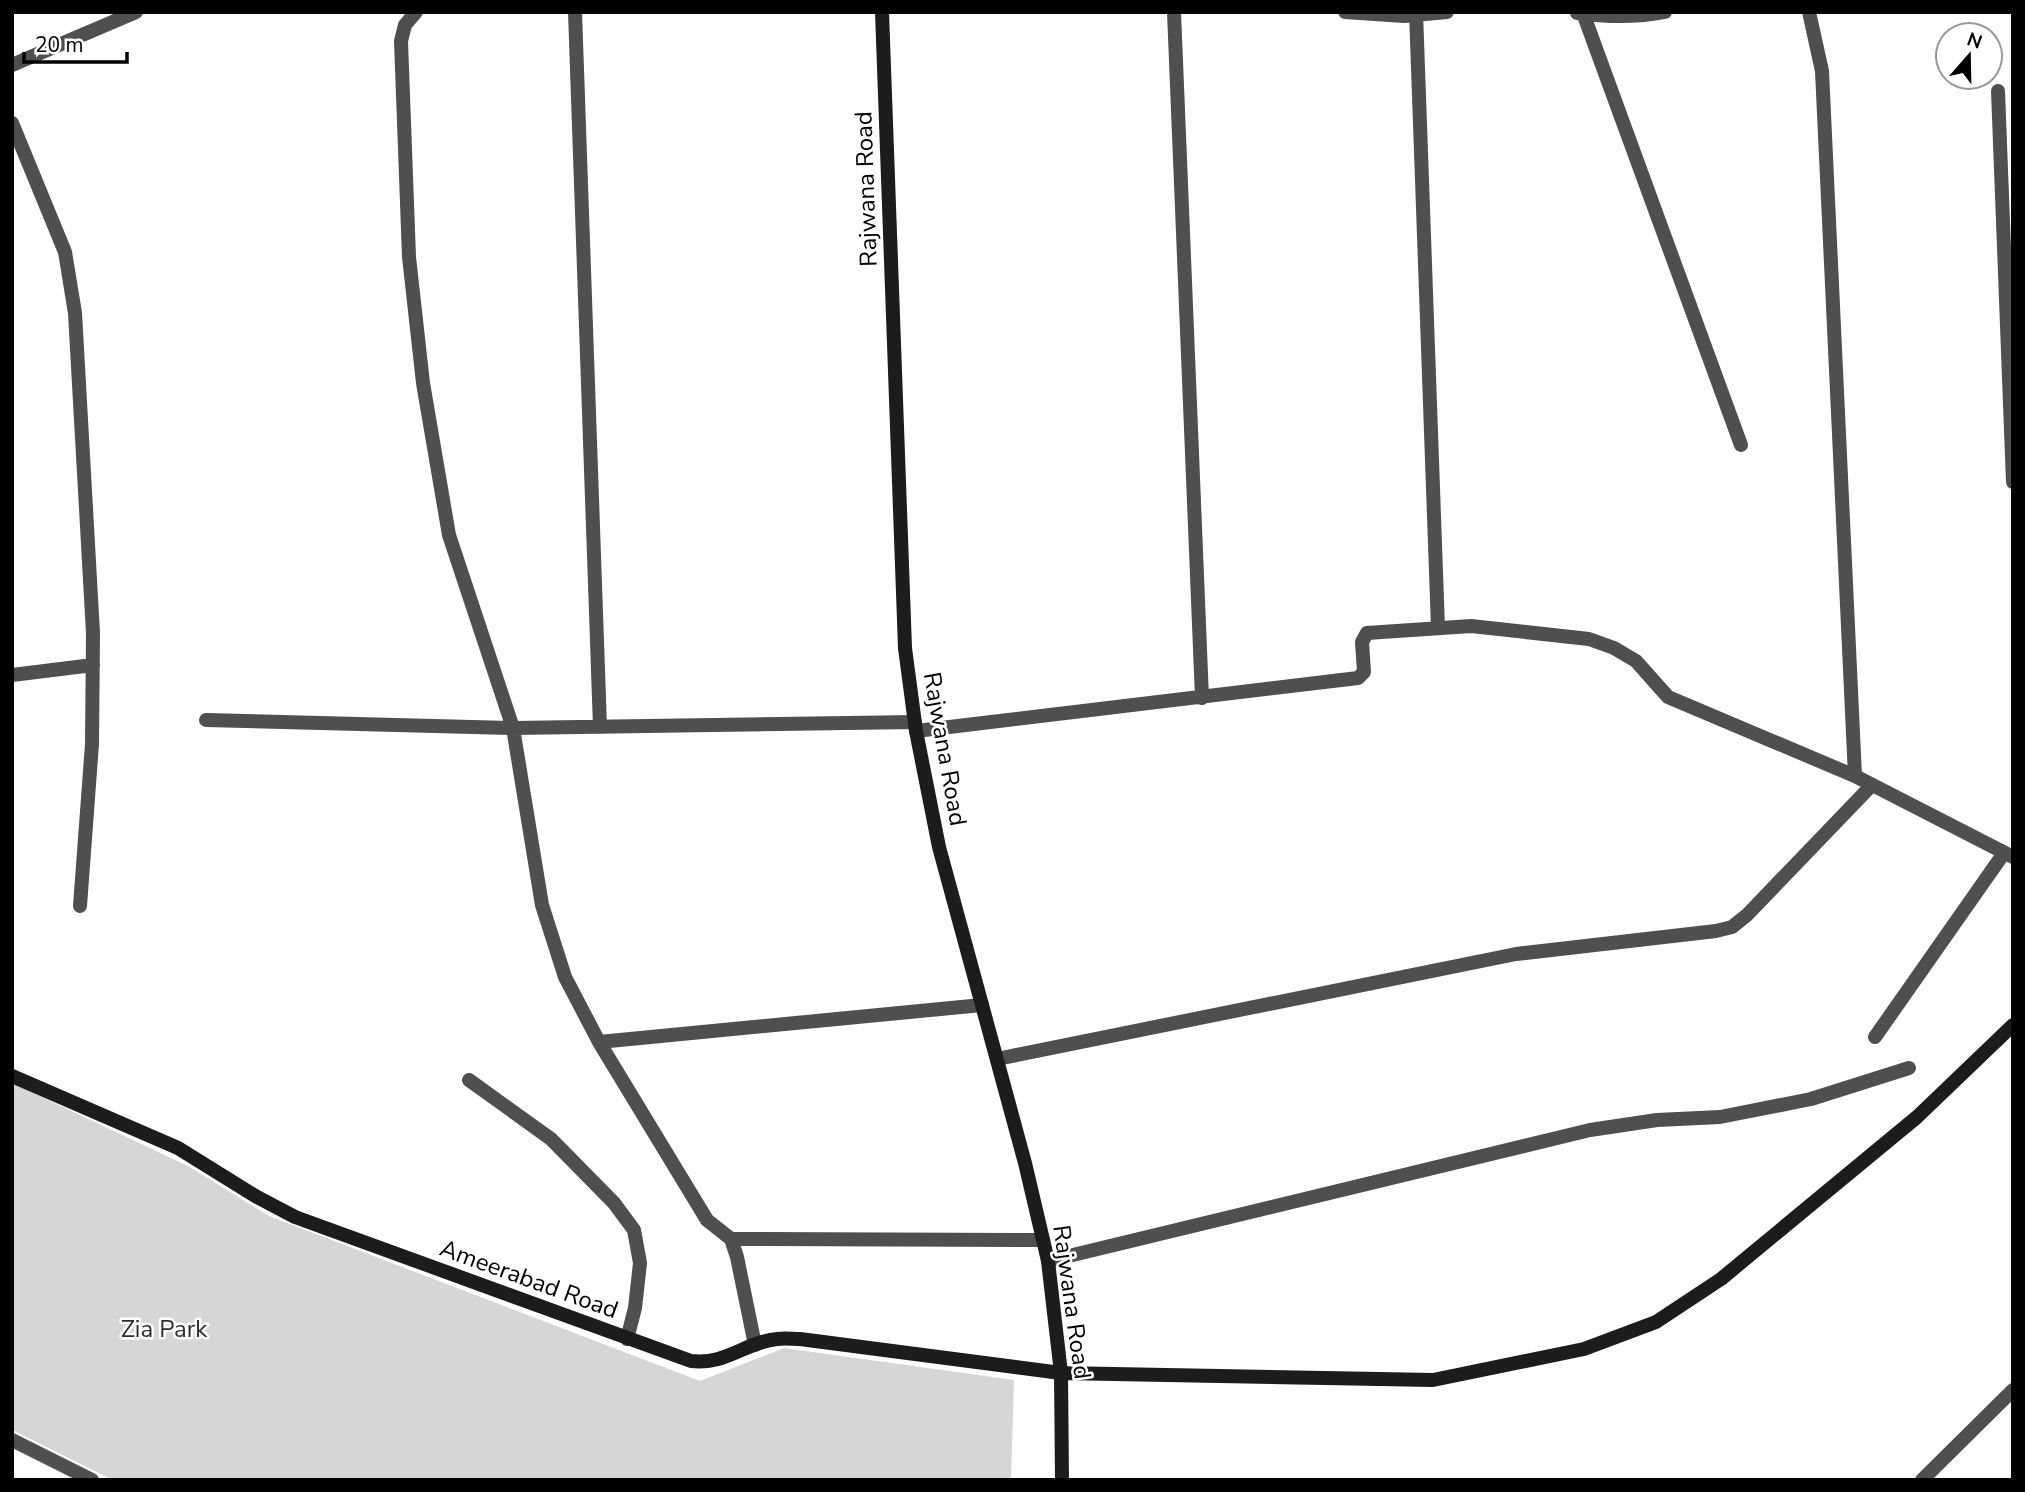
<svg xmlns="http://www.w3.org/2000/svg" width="2025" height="1492" font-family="'Nunito Sans',sans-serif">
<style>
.green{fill:#d6d6d6}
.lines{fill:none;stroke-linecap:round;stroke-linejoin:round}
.lane{stroke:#4f4f4f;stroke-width:14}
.street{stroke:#4f4f4f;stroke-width:14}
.secondary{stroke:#1c1c1c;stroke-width:14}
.labels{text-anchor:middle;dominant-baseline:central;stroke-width:5;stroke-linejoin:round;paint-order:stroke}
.street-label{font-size:24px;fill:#000;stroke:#fff}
.park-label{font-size:24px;fill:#2d2d2d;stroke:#fff}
</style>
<rect width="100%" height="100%" fill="#fff"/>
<!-- green -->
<path class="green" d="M12,1083L188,1166L269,1216L700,1381L784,1348L1014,1380L1011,1480H113L12,1430Z"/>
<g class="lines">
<!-- lane -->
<path class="lane" d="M469,1080L551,1139L614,1203L634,1230L640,1263L635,1308L627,1339"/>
<!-- street -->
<path class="street" d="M416,12L405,25L401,41L409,257L423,383L449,535L513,728L542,905L565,977L599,1042L707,1220L731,1239L737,1257L755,1345
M575,12L600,727
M1174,12L1202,698
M1345,12L1404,16L1447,12
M1416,12L1438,628
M1809,12L1822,71L1855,776
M1577,13C1607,17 1635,18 1665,12
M1583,13L1741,445
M12,65L136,12
M1998,91L2013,482
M12,123L65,252L75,313L93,633L92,744L80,906
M12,675L93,665
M206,720L513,728L915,722
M916,731L1358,678L1364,672L1362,642L1367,633L1471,626L1589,639L1614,648L1636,661L1668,697L1855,776L2013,857
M1875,1037L2004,853
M599,1042L982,1005
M997,1059L1516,954L1716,931L1732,927L1747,915L1871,786
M731,1239L1043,1240
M1048,1261L1590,1130L1657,1120L1720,1117L1811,1099L1909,1068
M12,1440L92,1480
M1922,1480L2013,1390"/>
<!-- secondary -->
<path class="secondary" d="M882,12L905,648L916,731L939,847L1025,1163L1048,1261L1061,1373L1062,1480
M12,1076L178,1148L257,1197L295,1217L691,1361C727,1365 745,1342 777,1339C784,1338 793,1339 800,1339L1061,1373L1433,1380L1584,1349L1656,1322L1721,1279L1917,1117L2013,1025"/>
</g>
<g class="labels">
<!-- street labels -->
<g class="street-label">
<text transform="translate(866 189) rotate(-92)">Rajwana Road</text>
<text transform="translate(945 749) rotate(80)">Rajwana Road</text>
<text transform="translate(529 1279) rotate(20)">Ameerabad Road</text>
<text transform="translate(1072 1302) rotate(82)">Rajwana Road</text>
</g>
<!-- park labels -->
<g class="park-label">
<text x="164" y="1329">Zia Park</text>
</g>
</g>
<!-- border -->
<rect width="2025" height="1492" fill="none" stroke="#000000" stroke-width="28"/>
<!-- north arrow -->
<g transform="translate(1969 56) rotate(20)"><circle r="33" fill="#ffffff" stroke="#999999" stroke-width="2"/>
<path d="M0-5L12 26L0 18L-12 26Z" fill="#000000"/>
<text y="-10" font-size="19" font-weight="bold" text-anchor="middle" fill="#000000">N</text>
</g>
<!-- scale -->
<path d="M24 52v10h103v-10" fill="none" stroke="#000000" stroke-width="3.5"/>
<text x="35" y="52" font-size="21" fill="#000000" stroke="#ffffff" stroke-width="5" paint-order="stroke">20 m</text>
</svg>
